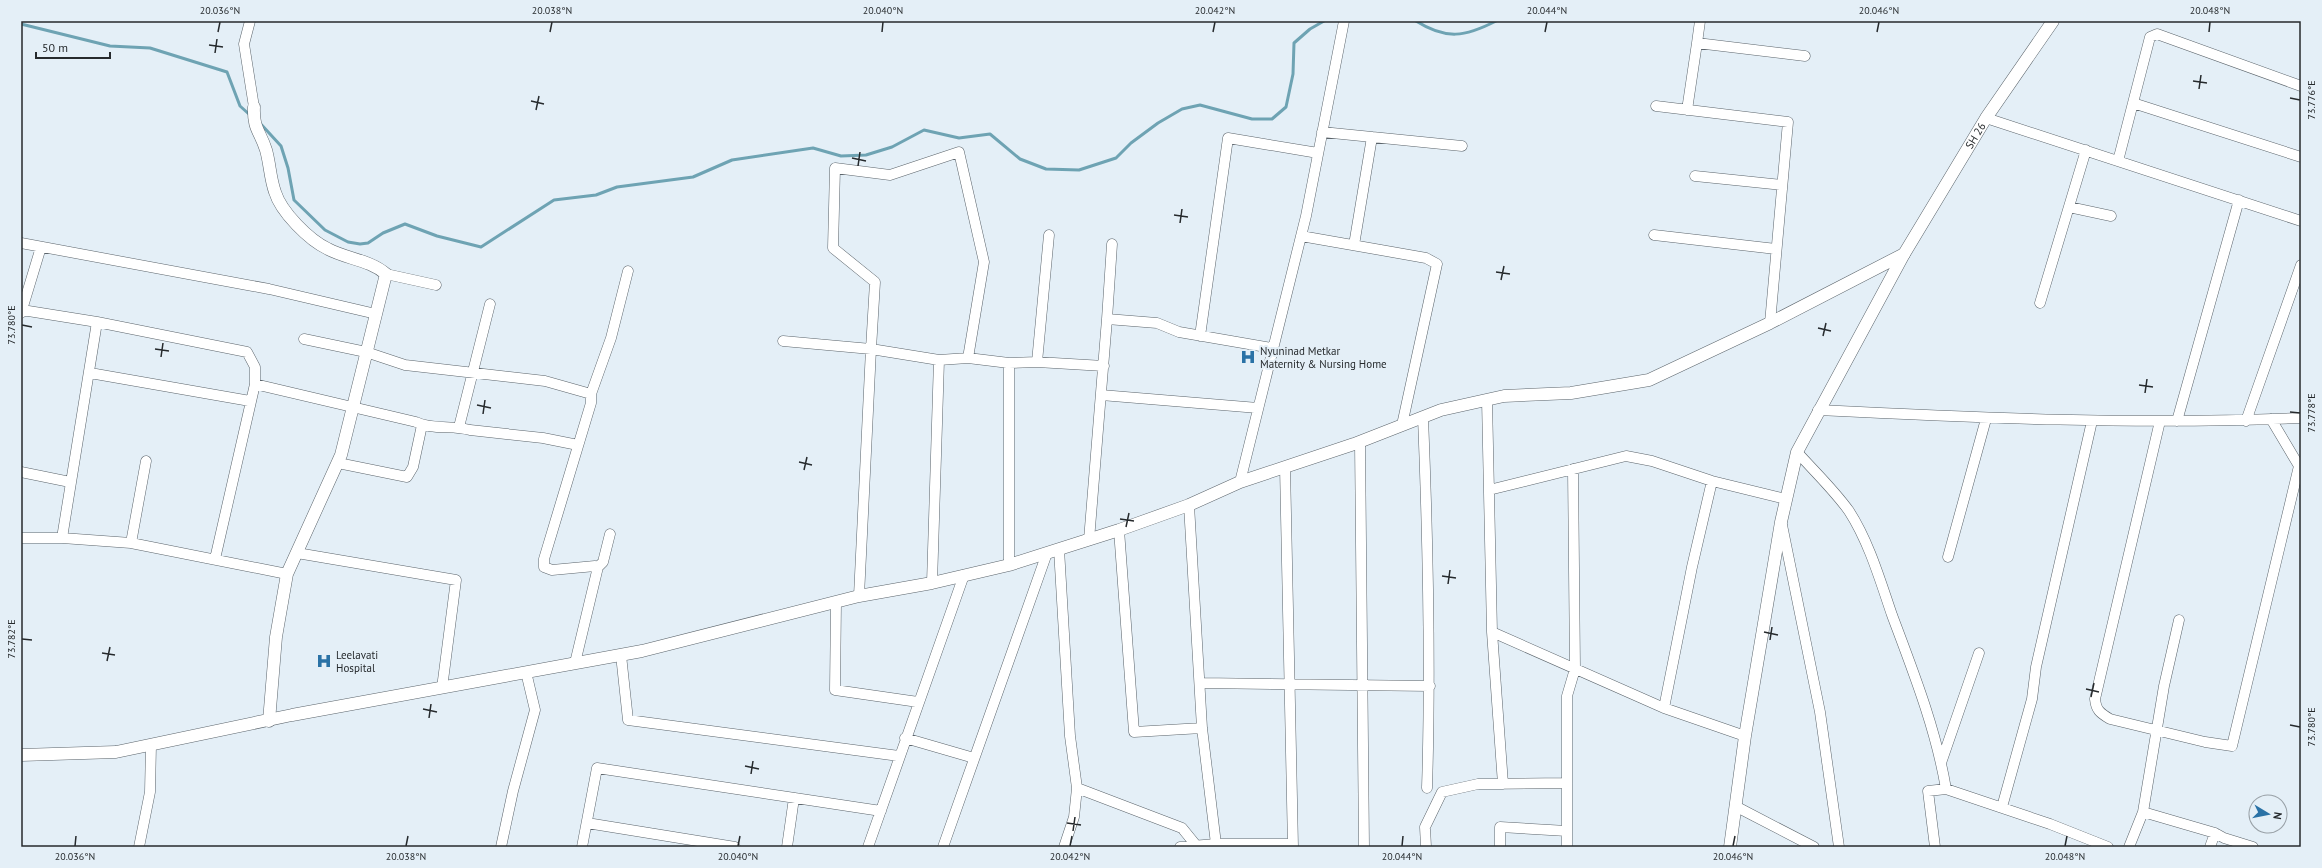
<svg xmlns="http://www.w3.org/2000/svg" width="2322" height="868" font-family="'PT Sans',sans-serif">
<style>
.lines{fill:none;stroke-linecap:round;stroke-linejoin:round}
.stream{stroke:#6ea3b3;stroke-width:3}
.minor-casing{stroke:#5b646b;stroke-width:11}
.major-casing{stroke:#5b646b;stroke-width:13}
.minor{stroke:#fff;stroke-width:10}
.major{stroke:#fff;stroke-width:12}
.ticks{fill:none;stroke:#262a2d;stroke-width:1.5}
.labels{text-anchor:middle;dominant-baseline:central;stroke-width:4;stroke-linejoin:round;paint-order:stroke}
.street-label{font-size:11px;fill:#262a2d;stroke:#e4eff7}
.poi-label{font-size:11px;fill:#262a2d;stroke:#e4eff7;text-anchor:start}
.neatline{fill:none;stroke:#262a2d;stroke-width:1.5}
.ticks-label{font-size:10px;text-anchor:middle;fill:#262a2d}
</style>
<rect width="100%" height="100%" fill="#e4eff7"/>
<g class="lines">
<!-- stream -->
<path class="stream" d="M1416,21C1446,40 1465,37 1496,21
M21,24L110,46L150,48L227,72L240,106L250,115
M259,122L281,146L288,168L294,200L325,230L348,242L360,244L368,243L383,233L405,224L437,236L481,247L554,200L596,195L617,187L693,177L732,160L813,148L841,156L866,155L892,147L924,130L959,138L990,134L1020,159L1046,169L1079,170L1116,158L1131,143L1158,123L1182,109L1200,105L1252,119H1272L1286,107L1293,74L1294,43L1310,29L1324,21"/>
<!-- minor casing -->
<g class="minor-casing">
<path id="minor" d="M250,21L244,44L254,107
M1697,43L1700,21
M2133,103L2301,157
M1656,106L1788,122L1770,323
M1687,110L1697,43L1805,56
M1986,118L2301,221
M1322,132L1462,146
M2118,161L2150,37L2157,34L2301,86
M1695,176L1782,185
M2069,207L2111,216
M1654,235L1776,249
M1301,236L1426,258L1437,264L1402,425
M21,243L269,289L376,314
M1354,245L1372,137
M386,274L436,285
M2040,303L2086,150
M22,310L97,322
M21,313L41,247
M1107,319L1112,244
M1200,336L1228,138L1318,153
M304,339L366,352L405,365L545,381L591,394
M783,341L871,349L875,282L833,248L835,168L890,175L959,152L984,262L968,358
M1037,362L1049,235
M1009,363V565
M90,373L250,401
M255,384L416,422C431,430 453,425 470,430L543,438L578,445
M1101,395L1258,408
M1487,400L1492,632L1664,708L1745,736
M1818,410C1979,418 2140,425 2301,418
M1423,417C1428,541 1431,664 1427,788
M2160,421L2095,699C2096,710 2100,713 2110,719L2205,742L2232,746L2299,466L2271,419
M2177,421L2239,200
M2246,421L2301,265
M459,427L490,304
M1360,442L1364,847
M1797,452C1814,471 1834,490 1849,511C1869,542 1880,580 1892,615C1913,671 1936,729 1946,789L2050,824L2108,847
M338,463L407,477L413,467L422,425
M1285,467L1293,847
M21,472L70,482
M1240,482L1306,216L1344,21
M1489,490L1626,456L1652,461L1712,481L1786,499
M1782,525L1820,712L1839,847
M1119,530L1134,732L1202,728
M21,538H62L131,543L287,574
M62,538L97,322L247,352L255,367V384L215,559
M1089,540L1107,319L1157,323L1179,332L1272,348
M131,543L146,461
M1059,549L1070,736L1077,788L1074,817L1064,847
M297,553L456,580L442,688
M1948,557L1986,419
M598,567L595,566L552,570L544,567V559L591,403V394L611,338L628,271
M932,583L939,360L968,358L1009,363L1037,362L1104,366
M859,596L871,349L939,360
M836,602L835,690L918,702
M1492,632L1503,784
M621,655L628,720L899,756
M575,663L598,567L603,562L610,534
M1201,683L1430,686
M1664,708L1692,567L1712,481
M905,738L974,758
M1941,763L1979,653
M1077,788L1182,828L1195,844
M1735,806L1814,847
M2002,807L2032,699L2036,667L2092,421
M2143,812L2164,686L2179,620
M587,823L735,847
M139,847L150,792L151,745
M501,847L513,791L535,710L526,672
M582,847L597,768L881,811
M787,847L794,798
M868,847L964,575
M943,847L1047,553
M1180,847L1216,844L1202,728L1189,505
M1216,847V844H1293
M1426,847L1425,827L1442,792L1478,784L1567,783
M1500,847V827L1567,831
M1567,847V696L1575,669L1573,469
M1935,847L1928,791L1946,789
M2129,847L2143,812L2215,833L2224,838L2253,847
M2210,847L2215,833"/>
</g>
<!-- major casing -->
<g class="major-casing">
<g id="major">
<path d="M254,107C253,129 260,131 266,150C270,164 270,178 275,192C281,212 309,240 328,249C347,259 370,260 386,274L341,455L287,574L276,637L269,721"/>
<path d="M21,755L116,752L292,715L642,651L859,596L932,583L1009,565L1119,530L1189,505L1240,482L1354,444L1441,410L1504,396L1571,393L1649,380L1770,323L1904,254"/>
<path id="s1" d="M1730,847L1745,736L1781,522L1797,452L1904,254L1986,118L2053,21"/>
</g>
</g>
<!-- minor -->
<use href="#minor" class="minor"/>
<!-- major -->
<use href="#major" class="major"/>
</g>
<!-- ticks -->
<path class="ticks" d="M218,32L220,22M550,32L552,22M882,32L883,22M1213,32L1215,22M1545,32L1547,22M1877,32L1879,22M2209,32L2210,22M209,45L223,47M215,53L217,39M2193,81L2207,83M2199,89L2201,75M2290,98L2300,100M531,101L544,104M536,110L539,96M852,158L866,161M858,166L860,152M1174,215L1188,217M1180,223L1182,209M1496,272L1510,274M1501,280L1504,266M22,325L32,327M1818,328L1831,331M1823,336L1826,323M155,349L169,351M161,357L163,343M2139,385L2153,387M2145,393L2147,379M477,405L491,408M2290,412L2300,413M483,414L485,400M799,462L812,465M804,470L807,457M1120,519L1134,521M1126,527L1129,513M1442,576L1456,578M1448,584L1450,570M1764,632L1778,635M22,639L32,640M1770,640L1772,627M102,653L115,655M107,661L110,647M2086,689L2099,692M2091,697L2094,683M423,709L437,712M429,718L431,704M2290,725L2300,727M745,766L759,769M751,774L753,761M1067,823L1081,825M1073,831L1075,817M75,846L76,836M406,846L408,836M738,846L740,836M1070,846L1072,836M1402,846L1403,836M1733,846L1735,836M2065,846L2067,836"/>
<!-- icons -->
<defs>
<g id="hospital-bare" transform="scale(1.2)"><path d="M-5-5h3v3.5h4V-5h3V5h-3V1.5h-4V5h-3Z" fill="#2a72a6" stroke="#e4eff7" stroke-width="2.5" paint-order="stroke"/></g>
</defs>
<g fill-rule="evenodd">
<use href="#hospital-bare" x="1248" y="357"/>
<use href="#hospital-bare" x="324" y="661"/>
</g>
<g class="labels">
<!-- street labels -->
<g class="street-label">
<text stroke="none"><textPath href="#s1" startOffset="764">SH 26</textPath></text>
</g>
<!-- poi labels -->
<g class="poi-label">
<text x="1260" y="351">Nyuninad Metkar<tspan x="1260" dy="13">Maternity &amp; Nursing Home</tspan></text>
<text x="336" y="655">Leelavati<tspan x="336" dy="13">Hospital</tspan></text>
</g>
</g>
<!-- border -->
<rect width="2322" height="868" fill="none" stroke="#e4eff7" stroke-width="44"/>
<!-- north arrow -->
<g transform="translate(2268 814) rotate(100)"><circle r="19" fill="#e4eff7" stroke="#98a0a6"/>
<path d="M0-3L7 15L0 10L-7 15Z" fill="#2a72a6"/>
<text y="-6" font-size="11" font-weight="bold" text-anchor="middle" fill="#262a2d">N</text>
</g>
<!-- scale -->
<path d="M36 52v6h74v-6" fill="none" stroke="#262a2d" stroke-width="2"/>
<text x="42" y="52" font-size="12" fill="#262a2d" stroke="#e4eff7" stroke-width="3" paint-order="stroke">50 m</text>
<rect x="22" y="22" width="2278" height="824" class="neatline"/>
<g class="ticks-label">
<text x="220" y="14">20.036°N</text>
<text x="552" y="14">20.038°N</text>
<text x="883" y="14">20.040°N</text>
<text x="1215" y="14">20.042°N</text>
<text x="1547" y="14">20.044°N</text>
<text x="1879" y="14">20.046°N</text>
<text x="2210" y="14">20.048°N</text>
<text transform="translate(2311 100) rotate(-90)" y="4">73.776°E</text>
<text transform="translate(11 325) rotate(-90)" y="4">73.780°E</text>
<text transform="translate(2311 413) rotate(-90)" y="4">73.778°E</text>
<text transform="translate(11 639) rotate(-90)" y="4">73.782°E</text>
<text transform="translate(2311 727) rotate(-90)" y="4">73.780°E</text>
<text x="75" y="860">20.036°N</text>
<text x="406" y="860">20.038°N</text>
<text x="738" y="860">20.040°N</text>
<text x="1070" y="860">20.042°N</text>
<text x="1402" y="860">20.044°N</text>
<text x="1733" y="860">20.046°N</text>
<text x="2065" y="860">20.048°N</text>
</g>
</svg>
